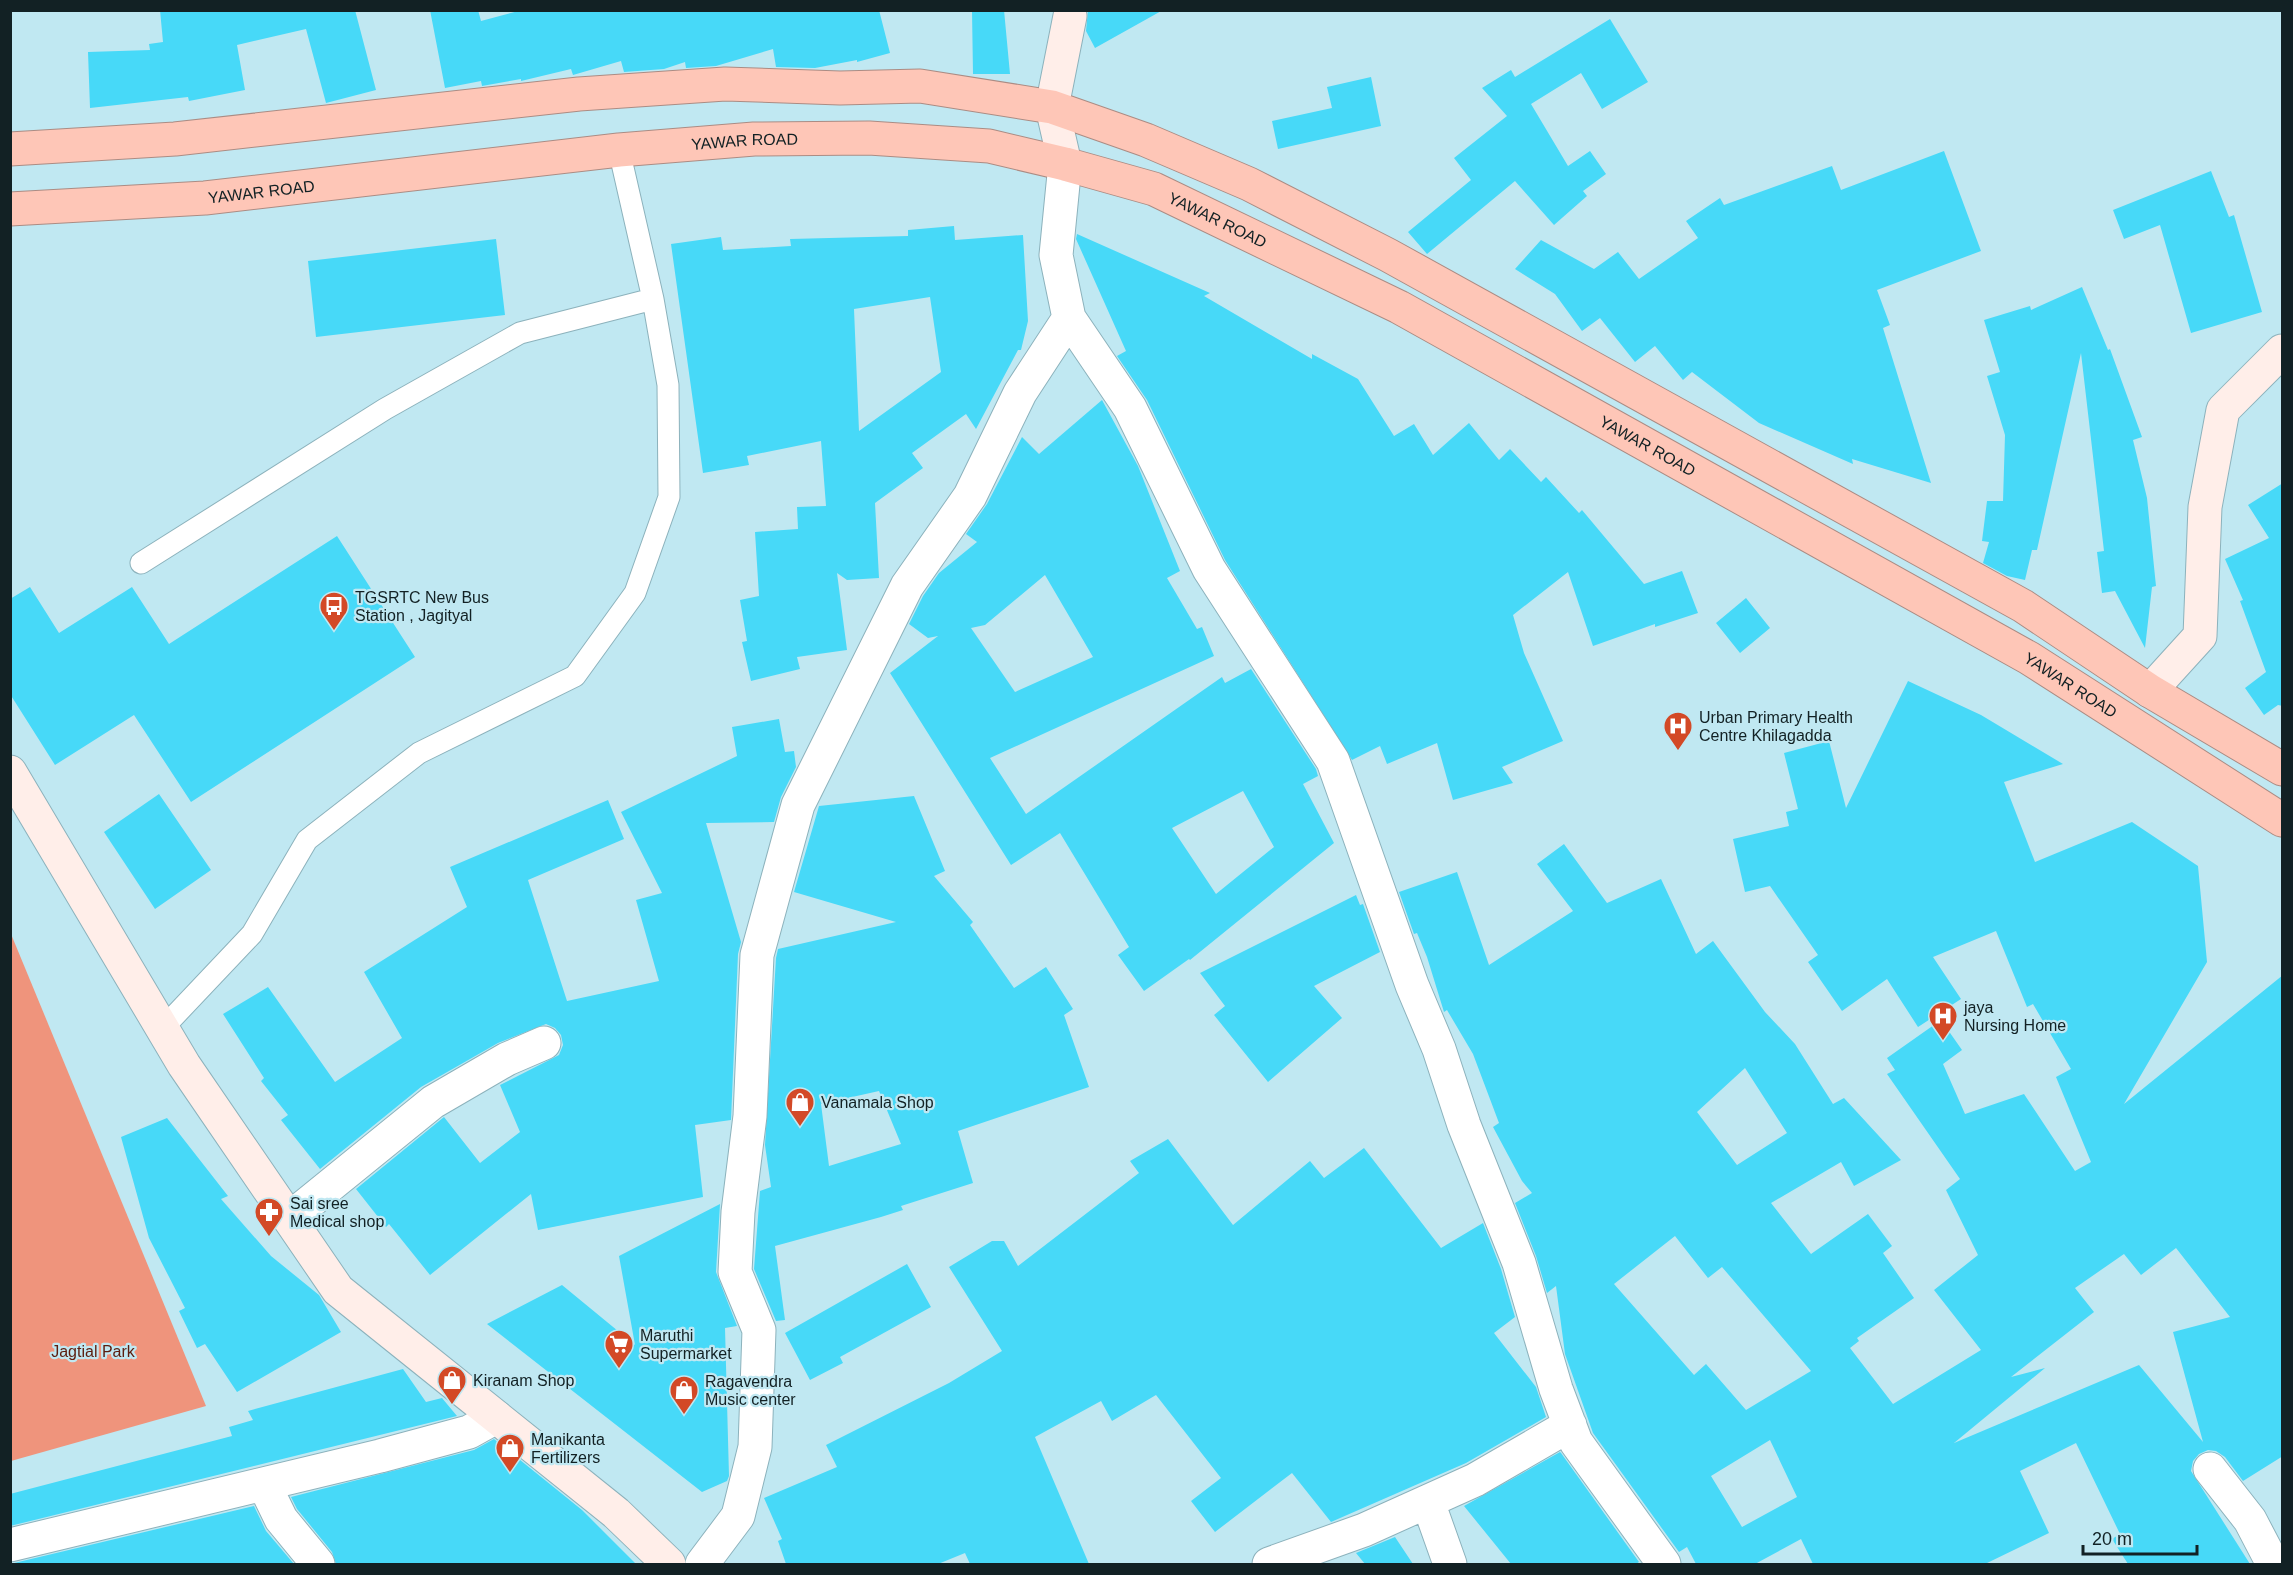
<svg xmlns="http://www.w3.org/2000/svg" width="2293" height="1575" font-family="Arial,sans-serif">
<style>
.green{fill:#ef947c}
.building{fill:#47d9f8;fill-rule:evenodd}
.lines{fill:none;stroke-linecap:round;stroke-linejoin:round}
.lane-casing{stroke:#8cb2bc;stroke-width:23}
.street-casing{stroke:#8cb2bc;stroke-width:35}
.secondary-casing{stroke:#8cb2bc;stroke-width:35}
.highway-casing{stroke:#ab8c84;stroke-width:35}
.lane{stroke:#fff;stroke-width:21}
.street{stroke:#fff;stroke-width:33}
.secondary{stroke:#ffeee9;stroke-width:33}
.highway{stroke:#fec6b7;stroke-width:33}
.labels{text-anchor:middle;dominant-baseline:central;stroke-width:4.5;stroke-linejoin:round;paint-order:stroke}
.street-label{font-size:16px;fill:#122124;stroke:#c0e8f2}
.poi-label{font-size:16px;fill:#122124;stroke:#c0e8f2;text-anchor:start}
.park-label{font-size:16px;fill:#5b1d0e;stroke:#c0e8f2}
</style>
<rect width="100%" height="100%" fill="#c0e8f2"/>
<!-- green -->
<path class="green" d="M11,934L206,1406L11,1461H10Z"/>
<!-- building -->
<path class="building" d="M160,10H355L376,90L326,103L306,29L237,45L245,90L189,101L188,97L90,108L88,52L150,50L149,44L163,42Z
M430,10H478L481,21L522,10H879L890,53L857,62V60L815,68L776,67L773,49L716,66L686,68L685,62L664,69L624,72L621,61L573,75L571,69L521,81V79L482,86L481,81L445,88Z
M972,10H1004L1010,74H973Z
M1088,10H1163L1095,48L1086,31Z
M1610,19L1648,82L1602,109L1581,73L1531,104L1568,166L1590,151L1606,174L1583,191L1587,196L1554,225L1515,181L1427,254L1408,232L1471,180L1454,158L1507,116L1482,88L1511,70L1515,77Z
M1371,77L1381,126L1278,149L1272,121L1332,108L1327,87Z
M1944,151L1981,251L1877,290L1890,325L1883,328L1931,483L1852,459L1853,464L1759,423L1692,372L1683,380L1655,346L1635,362L1600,318L1582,331L1555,294L1515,269L1541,240L1594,269L1618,252L1639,279L1698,238L1686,221L1720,198L1724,205L1832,166L1841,190Z
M2211,171L2229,217L2234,215L2262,312L2191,333L2160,225L2124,239L2113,210Z
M954,226L955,240L1023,235L1028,321L1021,350H1018L976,429L966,414L912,453L923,468L875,503L879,578L847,580L837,573L847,650L797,657L800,669L751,681L742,642L747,641L740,600L759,596L755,532L798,529L797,507L826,506L821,441L747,456L749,465L703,473L671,244L721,237L723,250L791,246L790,239L908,236V230ZM930,297L941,372L859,431L854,309Z
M1077,234L1210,293L1204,296L1312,359V354L1358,379L1394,436L1414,424L1433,455L1469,423L1499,460L1510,449L1541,482L1546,477L1579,513L1582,510L1644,584L1682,571L1698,613L1655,627V624L1593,646L1568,572L1513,615L1524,653L1563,741L1502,767L1513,783L1453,800L1437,743L1387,764L1380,746L1352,760L1225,560L1147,400L1117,356L1126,351L1076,239Z
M496,239L505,315L316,337L308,261Z
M2082,287L2108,350L2110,349L2142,437L2133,440L2147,498L2156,586L2152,587L2145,648L2115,591L2102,593L2097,552L2104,551L2081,353L2037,550H2032L2025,580L2007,576L1983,563L1989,542L1982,541L1987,501H2003L2005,435L1987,376L2000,372L1984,320L2030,306L2031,310Z
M1102,400L1138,466L1180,571L1167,578L1197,629L1202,627L1214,656L990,758L1026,814L1222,677L1225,683L1251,669L1316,769L1318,776L1303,784L1334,843L1190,960L1189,959L1144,991L1118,955L1129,947L1060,833L1011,865L890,673L938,636L928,638L909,624L923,596L939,573L977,542L966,534L987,504L1022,437L1039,454ZM1045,575L1093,657L1015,692L971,628L985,625ZM1243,791L1274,847L1216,894L1172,828Z
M2283,483V706L2278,705L2264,715L2245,688L2266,672L2240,601L2243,600L2225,559L2269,538L2248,505Z
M337,536L415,657L191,802L134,715L55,765L10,694V599L30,587L59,633L132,587L169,644Z
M1746,598L1770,628L1740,653L1716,623Z
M1908,681L1981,715L2063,764L2004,782L2035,862L2132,822L2198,866L2207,962L2124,1104L2283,975V1456L2243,1481L2225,1457L2216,1451L2208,1450L2199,1454L2193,1461L2191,1471L2250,1564H2128L2112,1539L2120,1534L2076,1443L2020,1471L2049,1533L1985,1564H1813L1801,1539L1755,1564H1696L1687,1547L1679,1552L1593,1433L1565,1354L1556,1286L1547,1293L1536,1256L1515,1203L1532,1193L1522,1181L1493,1127L1499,1123L1473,1054L1447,1010L1444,1012L1427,957L1417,933L1414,934L1399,892L1457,872L1489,965L1573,911L1537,864L1564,844L1607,903L1661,879L1696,954L1713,941L1765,1012L1795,1044L1833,1104L1844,1098L1901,1160L1854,1186L1841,1162L1771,1203L1811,1254L1868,1214L1892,1246L1883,1253L1914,1298L1857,1338L1859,1341L1850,1348L1893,1404L1981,1350L1934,1290L1978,1255L1946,1190L1960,1179L1887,1074L1895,1070L1887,1058L1941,1020L1962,1050L1943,1064L1965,1114L2024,1094L2075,1171L2091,1162L2056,1077L2071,1069L2033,1004L2027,1007L1996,931L1933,957L1961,999L1918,1027L1887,979L1842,1011L1808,962L1818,955L1770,886L1745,892L1733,839L1789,826L1786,812L1798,809L1784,753L1829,741L1846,808ZM1745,1068L1787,1133L1737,1165L1697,1112ZM1675,1236L1708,1278L1722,1267L1811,1371L1746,1410L1706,1364L1694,1375L1614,1284ZM2176,1248L2230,1317L2173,1332L2203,1442L2139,1365L1954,1443L2045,1368L2011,1377L2094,1312L2075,1288L2124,1254L2141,1275ZM1770,1440L1797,1497L1742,1527L1711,1476Z
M779,719L785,752L794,751L796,767L781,797L774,822L706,823L741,942L738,954L731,1120L695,1125L703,1197L538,1230L531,1194L430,1275L389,1224L386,1227L356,1189L444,1117L480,1163L520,1132L500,1085L559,1055L563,1045L561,1035L555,1028L546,1024L498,1043L421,1087L320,1169L281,1120L288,1115L261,1081L264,1078L223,1014L268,987L335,1082L402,1038L364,972L467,907L450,867L608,800L624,839L528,880L567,1001L659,981L636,900L662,893L621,812L737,756L732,727Z
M159,794L211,870L155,909L104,832Z
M914,796L945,871L934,876L973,922L970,925L1014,988L1046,967L1073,1009L1064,1015L1089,1087L958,1131L973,1183L901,1206L903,1210L881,1217L775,1246L785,1320L776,1321L754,1269L760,1191L771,1187L765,1145L776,958L778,949L896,922L794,892L819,806ZM879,1091L901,1144L829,1166L821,1104Z
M1356,895L1360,905L1363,904L1380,952L1314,986L1342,1018L1268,1082L1214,1015L1225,1006L1200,973Z
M167,1118L228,1196L221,1199L271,1256L319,1295L341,1332L237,1392L205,1344L197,1348L179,1311L185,1308L149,1238L121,1137Z
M1168,1139L1233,1225L1310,1161L1324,1178L1364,1148L1441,1248L1483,1223L1501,1269L1515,1317L1494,1333L1536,1387L1546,1417L1466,1463L1331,1522L1292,1473L1215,1532L1191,1501L1221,1478L1156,1395L1112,1421L1101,1401L1035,1437L1089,1564H970L965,1553L938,1564H786L778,1541L782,1539L764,1498L837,1467L826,1445L949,1383L1002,1351L949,1267L992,1241H1004L1018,1266L1139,1173L1130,1161Z
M720,1204L716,1272L737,1326L725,1328L729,1476L727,1481L702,1492L487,1324L562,1285L635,1345L619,1256Z
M907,1264L931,1307L840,1357L843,1363L810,1380L785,1333Z
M403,1369L426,1402L442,1398L457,1416L10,1526V1494L232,1436L229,1427L253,1420L248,1411Z
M494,1439L582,1510L636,1564H336L332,1552L297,1509L291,1497L474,1450Z
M1560,1452L1561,1453L1639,1562L1636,1564H1511L1464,1506Z
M254,1506L266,1531L294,1564H10Z
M1395,1537L1413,1564H1365L1356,1553Z"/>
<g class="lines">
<!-- lane casing -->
<g class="lane-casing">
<path id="lane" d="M141,563L385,409L520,333L653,299
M163,1028L252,934L307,840L419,753L575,676L635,593L669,497L668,385L653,299L619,150"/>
</g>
<!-- street casing -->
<g class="street-casing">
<path id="street" d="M1065,164L1056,255L1069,318L1130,408L1209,569L1333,761L1412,985L1439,1049L1464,1125L1519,1263L1556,1389L1576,1442L1664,1564
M290,1218L433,1102L507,1059L544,1043
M2210,1469L2250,1520L2273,1564
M264,1484L281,1519L318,1564
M1428,1502L1450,1564
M10,1545L380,1456L469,1432L496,1417
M702,1564L738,1516L755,1447L759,1330L735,1272L738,1212L750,1116L757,955L798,805L907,586L970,496L1020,393L1069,318
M1269,1564L1364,1530L1475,1480L1570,1425"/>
</g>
<!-- secondary casing -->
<g class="secondary-casing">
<path id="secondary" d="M1065,164L1052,107L1070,16
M2150,691L2200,636L2205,507L2223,410L2282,351
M10,772L184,1065L338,1290L616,1513L669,1564"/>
</g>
<!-- highway casing -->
<g class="highway-casing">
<g id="highway">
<path d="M10,149L175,139L579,94L725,84L840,88L920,86L1052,107L1146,140L1249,184L1388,255L2023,606L2150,691L2282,769"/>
<path id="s1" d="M10,209L205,198L619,150L754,139L869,138L989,146L1065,164L1154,189L1399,307L2029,658L2282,820"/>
</g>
</g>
<!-- lane -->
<use href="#lane" class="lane"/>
<!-- street -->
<use href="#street" class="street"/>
<!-- secondary -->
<use href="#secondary" class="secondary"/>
<!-- highway -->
<use href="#highway" class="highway"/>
</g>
<!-- icons -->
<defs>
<g id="bus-pin" transform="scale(1.5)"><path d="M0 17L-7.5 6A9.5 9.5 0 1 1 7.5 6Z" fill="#d34926" stroke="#c0e8f2"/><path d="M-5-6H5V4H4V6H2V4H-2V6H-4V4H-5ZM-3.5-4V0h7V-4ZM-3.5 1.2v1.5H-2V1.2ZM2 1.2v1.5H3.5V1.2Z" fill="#fff"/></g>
<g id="hospital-pin" transform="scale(1.5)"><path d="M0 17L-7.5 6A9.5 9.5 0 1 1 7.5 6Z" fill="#d34926" stroke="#c0e8f2"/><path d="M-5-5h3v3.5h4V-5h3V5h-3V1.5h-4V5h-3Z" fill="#fff"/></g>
<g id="shop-pin" transform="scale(1.5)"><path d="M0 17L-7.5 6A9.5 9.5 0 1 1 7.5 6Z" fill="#d34926" stroke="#c0e8f2"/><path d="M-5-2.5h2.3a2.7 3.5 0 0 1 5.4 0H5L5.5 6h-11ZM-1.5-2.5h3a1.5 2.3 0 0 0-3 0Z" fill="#fff"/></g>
<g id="pharmacy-pin" transform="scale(1.5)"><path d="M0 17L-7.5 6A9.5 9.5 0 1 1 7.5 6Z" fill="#d34926" stroke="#c0e8f2"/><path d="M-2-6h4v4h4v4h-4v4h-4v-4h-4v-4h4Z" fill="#fff"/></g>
<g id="supermarket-pin" transform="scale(1.5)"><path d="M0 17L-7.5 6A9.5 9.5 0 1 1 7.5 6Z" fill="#d34926" stroke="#c0e8f2"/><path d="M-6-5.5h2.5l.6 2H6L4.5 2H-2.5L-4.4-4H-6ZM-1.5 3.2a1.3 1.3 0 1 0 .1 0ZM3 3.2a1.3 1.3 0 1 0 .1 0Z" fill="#fff"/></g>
</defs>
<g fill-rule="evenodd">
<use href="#bus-pin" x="334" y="606"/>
<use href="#hospital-pin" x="1678" y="726"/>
<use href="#hospital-pin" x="1943" y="1016"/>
<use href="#shop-pin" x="800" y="1102"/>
<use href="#pharmacy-pin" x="269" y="1212"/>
<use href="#supermarket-pin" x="619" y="1344"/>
<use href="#shop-pin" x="452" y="1380"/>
<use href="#shop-pin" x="684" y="1390"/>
<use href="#shop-pin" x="510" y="1448"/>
</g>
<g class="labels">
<!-- street labels -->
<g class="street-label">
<text stroke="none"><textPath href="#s1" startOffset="738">YAWAR ROAD</textPath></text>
<text stroke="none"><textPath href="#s1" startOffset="252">YAWAR ROAD</textPath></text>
<text stroke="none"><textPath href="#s1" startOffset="1224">YAWAR ROAD</textPath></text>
<text stroke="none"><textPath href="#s1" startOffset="1710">YAWAR ROAD</textPath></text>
<text stroke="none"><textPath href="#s1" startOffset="2196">YAWAR ROAD</textPath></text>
</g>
<!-- poi labels -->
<g class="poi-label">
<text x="355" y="597">TGSRTC New Bus<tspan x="355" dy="18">Station , Jagityal</tspan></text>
<text x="1699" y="717">Urban Primary Health<tspan x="1699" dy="18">Centre Khilagadda</tspan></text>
<text x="1964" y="1007">jaya<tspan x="1964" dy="18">Nursing Home</tspan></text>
<text x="821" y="1102">Vanamala Shop</text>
<text x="290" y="1203">Sai sree<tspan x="290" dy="18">Medical shop</tspan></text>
<text x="640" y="1335">Maruthi<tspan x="640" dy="18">Supermarket</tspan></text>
<text x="473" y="1380">Kiranam Shop</text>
<text x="705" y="1381">Ragavendra<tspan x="705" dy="18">Music center</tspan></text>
<text x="531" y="1439">Manikanta<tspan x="531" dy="18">Fertilizers</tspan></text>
</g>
<!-- park labels -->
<g class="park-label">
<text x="93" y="1351">Jagtial Park</text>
</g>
</g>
<!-- border -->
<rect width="2293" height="1575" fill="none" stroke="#122124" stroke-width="24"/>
<!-- scale -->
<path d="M2083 1545v9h114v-9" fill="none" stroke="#122124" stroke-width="3"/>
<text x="2092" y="1545" font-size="18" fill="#122124" stroke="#c0e8f2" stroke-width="4.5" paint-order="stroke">20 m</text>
</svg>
